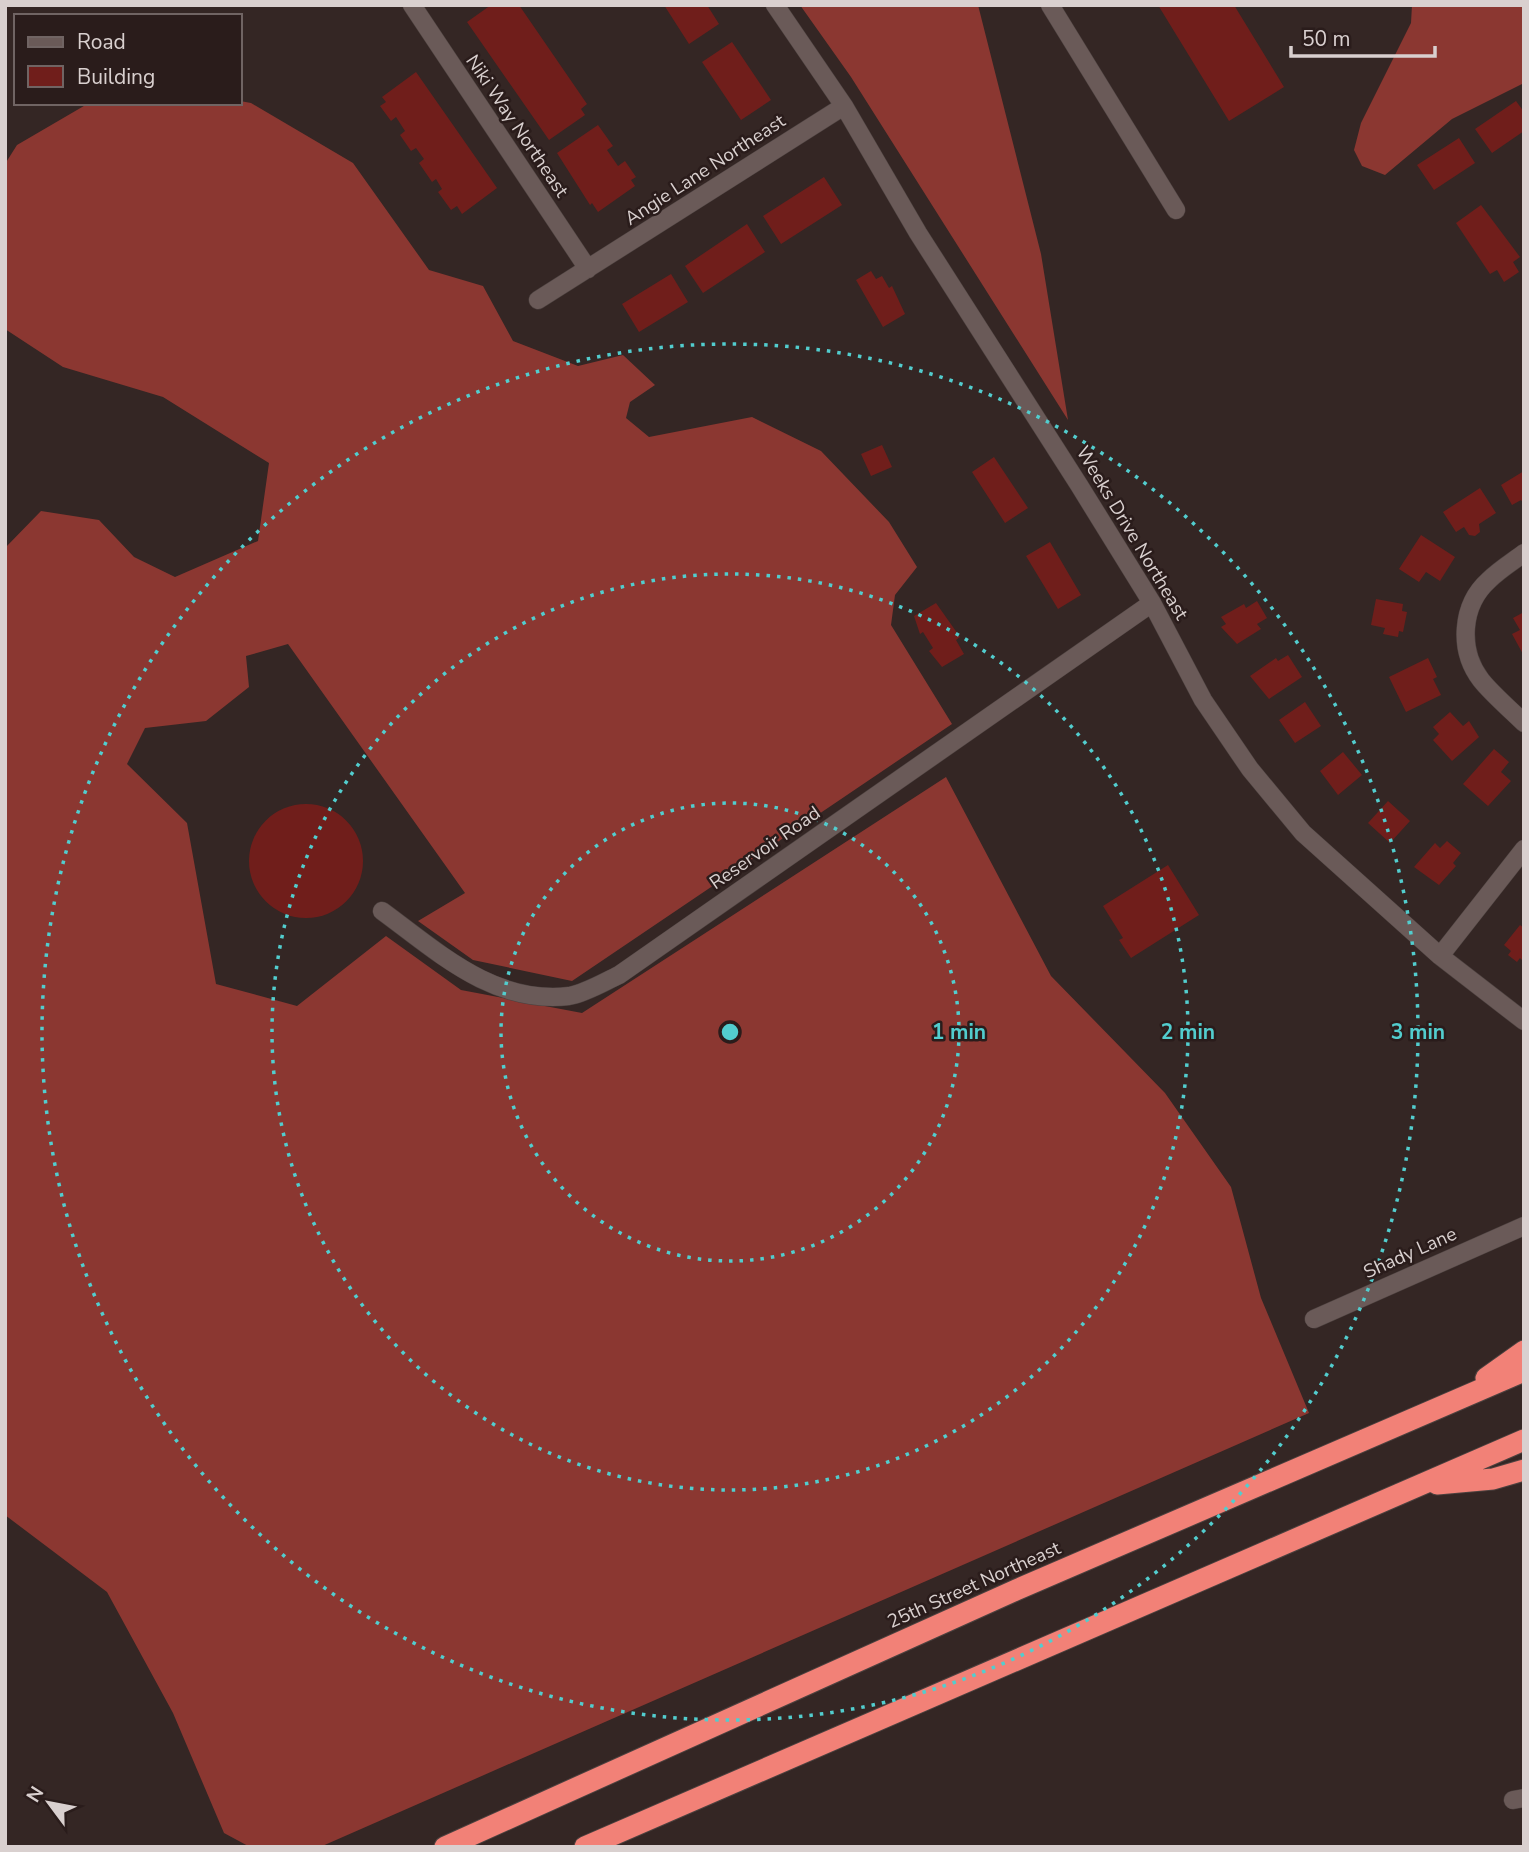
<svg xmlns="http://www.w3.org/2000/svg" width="1529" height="1852" font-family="'Nunito Sans',sans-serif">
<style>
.forest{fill:#8b3731}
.building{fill:#701e1b}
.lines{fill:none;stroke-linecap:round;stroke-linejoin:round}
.minor-casing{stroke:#4c413f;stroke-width:19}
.highway-casing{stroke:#4c413f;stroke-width:23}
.minor{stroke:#6a5a58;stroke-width:18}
.highway{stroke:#f28177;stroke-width:21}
.ring{fill:none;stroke:#52cdce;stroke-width:3.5;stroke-dasharray:3.5 7}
.labels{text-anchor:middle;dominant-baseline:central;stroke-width:5;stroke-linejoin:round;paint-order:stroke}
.street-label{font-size:19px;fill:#d9d0cf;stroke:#2a1c1b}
.centre{fill:#52cdce;stroke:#2a1c1b;stroke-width:3.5}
.ring-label{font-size:21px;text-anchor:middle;font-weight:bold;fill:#52cdce;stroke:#2a1c1b;stroke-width:5;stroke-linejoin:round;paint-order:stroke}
</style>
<rect width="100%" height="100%" fill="#342624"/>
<!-- forest -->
<path class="forest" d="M800,5H978L1041,254L1068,420L851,77Z
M1412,5H1524V83L1452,119L1385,175L1362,166L1354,150L1361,123L1411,23Z
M240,101L251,103L353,163L429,270L483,286L513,341L578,366L623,355L655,385L630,402L626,418L649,437L752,417L821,451L889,522L917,567L895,595L891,625L952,724L572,981L473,960L418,921L465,893L288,644L246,656L249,687L206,721L145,728L127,764L187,823L216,984L297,1006L386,936L461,990L582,1013L946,777L1051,976L1165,1093L1231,1187L1261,1298L1309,1413L320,1847H250L224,1833L173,1713L107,1592L5,1515V548L41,511L99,520L134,557L175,577L258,541L269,463L163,397L63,367L5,329V164L17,145L89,103Z"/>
<!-- building -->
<path class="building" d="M491,5H519L587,104L581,109L585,115L549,140L467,22Z
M664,5H707L719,24L689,44Z
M1158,5H1234L1284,87L1229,121Z
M732,42L771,100L741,120L702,62Z
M416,72L497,188L462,214L457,206L451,210L438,192L442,189L436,179L432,182L419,163L424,159L416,148L411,151L400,135L405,131L396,117L391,121L380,106L386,102L382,97Z
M1516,101L1524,112V131L1492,153L1475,129Z
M598,125L613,146L607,150L618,166L625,161L636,177L631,180L635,186L598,212L592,203L590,205L557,153Z
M1459,138L1475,163L1434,190L1417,165Z
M824,177L842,205L781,244L763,216Z
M1481,205L1520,257L1513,262L1519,272L1504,282L1497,270L1490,274L1456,223Z
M747,224L765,252L703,293L685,266Z
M871,271L876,279L882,276L889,288L892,286L905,314L883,327L856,280Z
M671,274L688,302L639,332L622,304Z
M882,445L892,467L871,476L861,454Z
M994,457L1028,508L1005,523L972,472Z
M1524,471V504L1521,500L1512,505L1501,485Z
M1480,488L1496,513L1479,524L1480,532L1475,536L1469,535L1464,527L1456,532L1443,512Z
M1421,535L1455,557L1440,581L1426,572L1419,582L1399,569Z
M1050,542L1081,595L1058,609L1026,556Z
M1376,599L1403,604L1402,611L1407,612L1403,632L1399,631L1398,637L1383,634L1385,628L1371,625Z
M1257,601L1267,618L1257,624L1261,629L1237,644L1221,627L1226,624L1221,617L1244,604L1246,608Z
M936,603L960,637L956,640L964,654L942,667L929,651L933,648L923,632L920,634L914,616Z
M1524,612V656L1512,634L1520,630L1513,618Z
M1288,655L1302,677L1269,699L1250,676L1276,658L1278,661Z
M1428,658L1437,677L1433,679L1441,695L1406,712L1389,677Z
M1305,702L1321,726L1295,743L1279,720Z
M1450,712L1463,726L1469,721L1479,737L1452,761L1433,740L1439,734L1433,727Z
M1494,749L1509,762L1501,772L1511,781L1488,806L1463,784Z
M1343,752L1362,775L1338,795L1320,771Z
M1388,801L1410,821L1390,843L1368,823Z
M249 861a57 57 0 1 1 114 0a57 57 0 1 1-114 0Z
M1447,841L1461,853L1453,863L1456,866L1439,885L1414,867L1435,843L1440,848Z
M1168,865L1199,915L1131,958L1119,940L1123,938L1103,906Z
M1520,925L1524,928V962L1520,958L1517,962L1508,955L1511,951L1504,945Z"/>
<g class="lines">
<!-- minor casing -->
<g class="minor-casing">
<path id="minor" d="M412,5L588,269
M775,5L844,106L918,233L1079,485L1152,603L1203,700L1250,769L1303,833L1440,956L1524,1021
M1050,5L1176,210
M538,300L844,106
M1524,553C1512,562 1499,570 1489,580C1461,605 1458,650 1481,680C1493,695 1510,709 1524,723
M382,911C438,952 494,1005 569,996C586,993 604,982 619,975L1152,603
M1440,956L1524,849
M1314,1319L1524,1226
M1513,1800L1524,1798"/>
</g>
<!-- highway casing -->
<g class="highway-casing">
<path id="highway" d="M1486,1378L1524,1351
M1437,1484L1493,1479L1524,1470
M445,1847L1016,1590L1524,1371
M585,1847L1524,1440"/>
</g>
<!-- minor -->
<use href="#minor" class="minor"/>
<!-- highway -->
<use href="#highway" class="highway"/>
</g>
<!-- distance rings -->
<g class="ring">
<circle cx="730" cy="1032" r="229"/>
<circle cx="730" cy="1032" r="458"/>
<circle cx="730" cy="1032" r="688"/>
</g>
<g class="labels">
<!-- street labels -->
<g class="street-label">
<text transform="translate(517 126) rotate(56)">Niki Way Northeast</text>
<text transform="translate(705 170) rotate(-33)">Angie Lane Northeast</text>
<text transform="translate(1132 533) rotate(59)">Weeks Drive Northeast</text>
<text transform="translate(765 848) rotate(-35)">Reservoir Road</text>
<text transform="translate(1410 1253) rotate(-24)">Shady Lane</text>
<text transform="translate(974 1585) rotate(-24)">25th Street Northeast</text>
</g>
</g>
<circle cx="730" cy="1032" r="10" class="centre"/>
<g class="ring-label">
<text x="959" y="1039">1 min</text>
<text x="1188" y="1039">2 min</text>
<text x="1418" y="1039">3 min</text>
</g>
<!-- border -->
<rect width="1529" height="1852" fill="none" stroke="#d9d0cf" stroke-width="14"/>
<!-- legend -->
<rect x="14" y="14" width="228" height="91" fill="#2a1c1b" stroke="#706463" stroke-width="2"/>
<rect x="28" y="37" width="35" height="10" fill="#6a5a58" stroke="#706463" stroke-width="2"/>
<text x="77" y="49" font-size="21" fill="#d9d0cf">Road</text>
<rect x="28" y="66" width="35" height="21" fill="#701e1b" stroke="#706463" stroke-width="2"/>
<text x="77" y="84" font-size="21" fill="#d9d0cf">Building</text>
<!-- north arrow -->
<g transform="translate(49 1803) rotate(302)" stroke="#2a1c1b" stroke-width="5" paint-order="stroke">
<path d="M0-5L12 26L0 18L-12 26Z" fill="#d9d0cf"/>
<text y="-10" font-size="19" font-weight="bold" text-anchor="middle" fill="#d9d0cf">N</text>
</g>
<!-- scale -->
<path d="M1291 46v10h144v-10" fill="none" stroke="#d9d0cf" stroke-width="3.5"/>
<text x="1302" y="46" font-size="21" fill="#d9d0cf" stroke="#2a1c1b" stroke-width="5" paint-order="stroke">50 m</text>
</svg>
